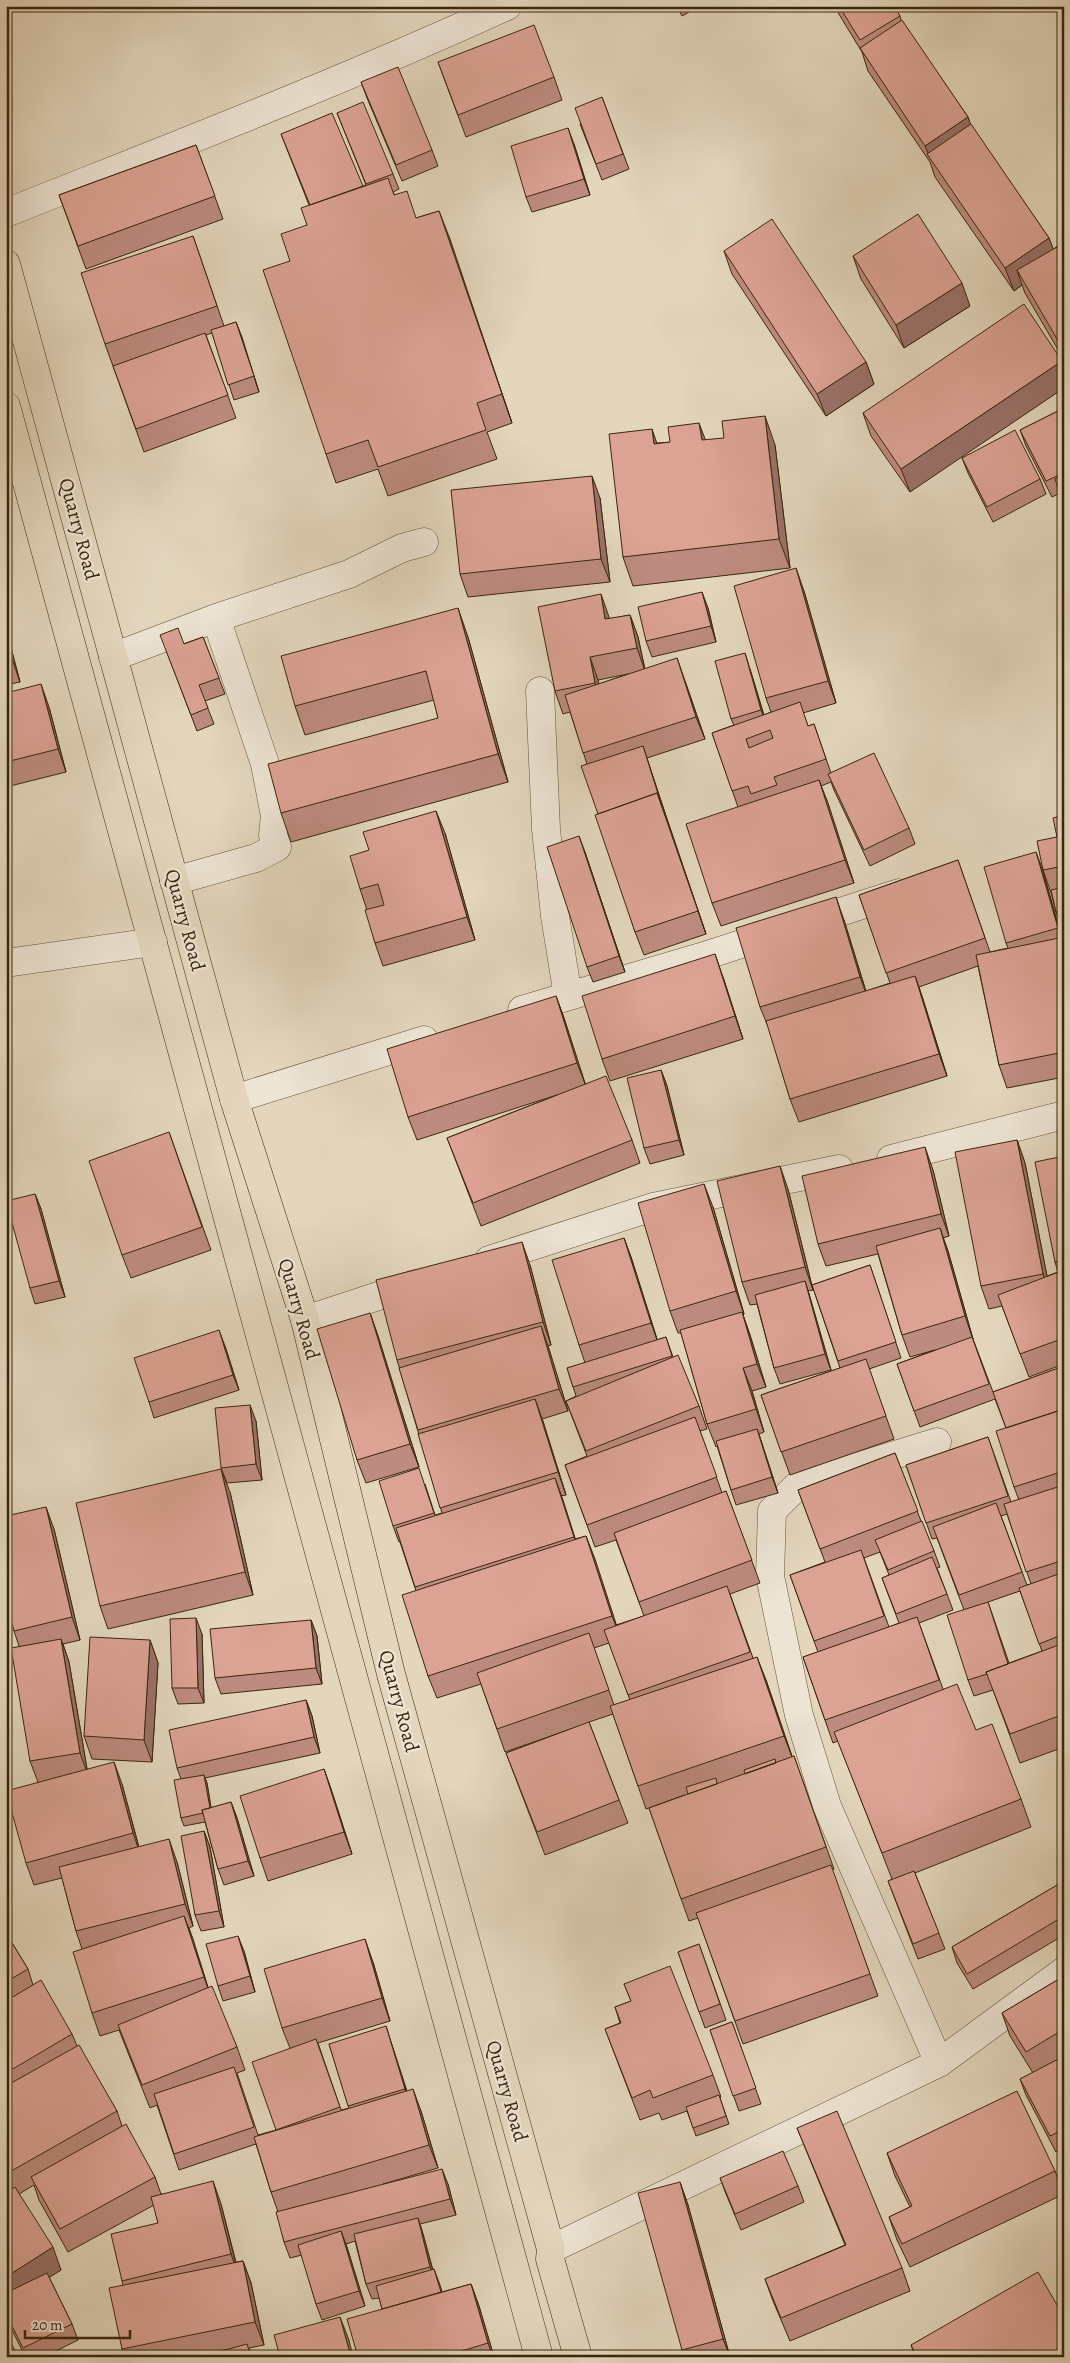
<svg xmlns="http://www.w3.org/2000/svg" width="1070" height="2363" font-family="Alegreya,serif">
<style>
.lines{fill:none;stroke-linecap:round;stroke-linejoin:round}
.minor-casing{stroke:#645238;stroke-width:29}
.major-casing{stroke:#3a260b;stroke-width:29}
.minor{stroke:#ede4d4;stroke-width:28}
.major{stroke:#e3d6bd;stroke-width:28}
.wall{fill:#bd8b7f;stroke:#3a260b;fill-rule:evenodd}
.shaded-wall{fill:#9a7168;stroke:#3a260b}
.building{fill:#dca294;stroke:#3a260b;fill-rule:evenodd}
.labels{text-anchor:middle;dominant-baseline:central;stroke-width:4.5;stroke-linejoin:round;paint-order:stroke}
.street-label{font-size:20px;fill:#3a260b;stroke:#ede4d4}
</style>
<rect width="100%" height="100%" fill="#e3d6bd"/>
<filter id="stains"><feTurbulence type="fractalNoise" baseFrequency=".004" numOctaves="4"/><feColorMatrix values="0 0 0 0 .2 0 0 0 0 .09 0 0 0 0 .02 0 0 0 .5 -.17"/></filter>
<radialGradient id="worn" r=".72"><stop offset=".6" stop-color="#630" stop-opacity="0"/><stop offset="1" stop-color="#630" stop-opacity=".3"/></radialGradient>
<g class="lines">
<!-- minor casing -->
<g class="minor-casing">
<path id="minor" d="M6,213C174,146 343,81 507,6
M113,657L216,618L349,574L402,548L424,542
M540,691L546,829L555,916L568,996
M174,881L256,858L277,847L273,835L275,816L265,764L216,618
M6,963L153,942
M522,1010L701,957L899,893
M234,1099L424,1040
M891,1159L1064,1115
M489,1260L653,1207L839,1169
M305,1320L415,1284
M937,1442L798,1485L772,1511L770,1576L799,1715L827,1806L939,2063
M551,2249L939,2063L1064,1971"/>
</g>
<!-- major casing -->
<g class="major-casing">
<path id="major" d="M6,264L234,1099L305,1320L391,1674L551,2249L550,2259L578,2357
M6,406L539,2357"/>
</g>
<!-- minor -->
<use href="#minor" class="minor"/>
<!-- major -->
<use href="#major" class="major"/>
</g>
<!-- wall -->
<path class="wall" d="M677,6H700L682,16Z
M834,6H894L900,16L901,20L968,117L970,124L1049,238L1053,249L1064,243V360L1025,293L1022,285L1014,291L935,177L930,162L868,71L862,52Z
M438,62L554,77L562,100L466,137Z
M361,82L432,150L438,166L402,181L367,98Z
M602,97L629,169L602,180L580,124Z
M337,113L393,174L399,189L393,192L395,195L416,218L439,211L512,423L487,432L497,459L388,496L378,469L336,483L326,454L290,261L307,225L309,205L281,134L363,186L366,185Z
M574,144L590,195L532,212L526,197Z
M196,145L223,219L86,269L59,195Z
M193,236L224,326L236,322L259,392L234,400L212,333L206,335L236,418L144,452L105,344Z
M724,251L866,362L874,384L826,416L732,274Z
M853,256L970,306L904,348L861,279Z
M1062,361L910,492L871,436L863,413Z
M1064,408V505L1060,493L1052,497L1026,446L1020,430Z
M705,440L775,445L790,568L633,586L623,557L657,443Z
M962,458L1040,479L1046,494L993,522L968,473Z
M600,498L610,582L468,597L460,574Z
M804,591L836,703L803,713L808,726L814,724L831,773L909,828L915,844L870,866L834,790L831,782L821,786L854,883L721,926L712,903L738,807L712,733L734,725L731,719L750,669L764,715L771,712L766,698Z
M708,608L716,642L652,657L646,641Z
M630,615L638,637L645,669L685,681L705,739L647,758L665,813L706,934L644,955L635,932L598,814L587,764L570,712L563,714L555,691L609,619ZM628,674L599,684L598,680Z
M6,629L20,682L6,685Z
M203,637L225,694L205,701L214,724L197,731L166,650Z
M468,637L508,782L291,842L281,813L438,718L434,700L305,735L295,706Z
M6,693L49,707L66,772L6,787Z
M1064,815V934L1056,912L1051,893L1043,870L1057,837Z
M445,833L475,940L383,966L375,943L367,910L360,889Z
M585,852L625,972L593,982L587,967Z
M958,860L990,952L1008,948L1006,943L1042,868L1062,937H1064V1077L1007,1088L999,1065L978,966L919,987L947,1076L799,1122L790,1099L769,1029L760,1007L844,920L866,991L890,983L859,895Z
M723,977L743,1039L610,1081L602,1059Z
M556,996L564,1018L585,1084L632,1140L640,1163L481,1226L447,1138L557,1095L417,1140L408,1117Z
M661,1070L667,1086L684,1155L650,1164L644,1148Z
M169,1132L211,1250L131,1278L122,1255Z
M1017,1140L1025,1163L1047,1276L1058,1272L1055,1262L1064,1156V1364L1029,1377L1002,1306L989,1309L981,1286Z
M933,1170L949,1236L943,1238L948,1251L973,1339L993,1392L1064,1366V1747L1020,1763L993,1690L974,1696L968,1680L964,1610L937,1538L932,1539L906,1465L988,1437L1011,1502L1019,1500L1014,1487L1006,1428L995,1399L920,1427L897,1364L935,1350L910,1357L902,1335L878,1254L826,1266L818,1244ZM1007,1514L1031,1584L1027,1585L1001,1516ZM1020,1591L1042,1651L1009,1663L988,1602Z
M788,1189L813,1290L808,1291L831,1370L780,1384L774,1368L757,1304L750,1305L742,1282Z
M35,1194L41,1209L65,1297L35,1304L30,1288Z
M713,1207L744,1314L743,1315L750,1335L766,1387L752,1391L764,1432L759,1434L778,1493L736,1505L731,1490L717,1446L716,1447L707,1424L681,1333H678L670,1311Z
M624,1238L632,1260L657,1340L666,1337L673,1357L699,1406L707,1429L700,1431L722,1493L726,1491L760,1583L730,1594L753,1658L766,1680L792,1757L794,1756L834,1869L832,1870L878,1996L743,2044L698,1918L689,1921L649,1808L685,1795L646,1809L613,1714L589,1722L628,1823L545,1855L506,1753L571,1729L505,1752L481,1684L437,1698L428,1676L416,1591L400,1542H399L393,1526L425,1484L435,1515L442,1513L397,1360L530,1265L551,1345L548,1346L568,1411L542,1419L566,1495L561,1496L575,1539L586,1536L616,1625L644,1616L616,1540L595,1547L565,1465L587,1456L566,1401L576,1396L567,1368L585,1363L579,1345ZM609,1643L630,1700L614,1705L594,1648Z
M870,1265L901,1358L869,1369L894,1439L790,1475L761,1395L840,1368L812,1285Z
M370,1313L378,1336L419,1467L366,1483L357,1460Z
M225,1346L239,1390L154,1418L149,1402Z
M256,1421L262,1480L227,1483L221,1468Z
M895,1453L921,1521L934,1551L940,1567L937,1568L953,1610L919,1623L943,1689L976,1730L1021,1799L1031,1827L915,1873L945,1949L918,1959L888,1881L892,1879L838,1741L833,1743L803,1657L818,1652L790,1575L825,1562L798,1490ZM880,1552L889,1575L882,1578L899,1623L889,1627L864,1558Z
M230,1492L253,1595L108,1629L100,1606Z
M54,1529L80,1640L63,1644L69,1662L87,1769L122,1784L139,1847L177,1862L193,1926L189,1928L208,1988L237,2047L245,2070L237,2073L258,2135L276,2130L290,2048L282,2028L373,1962L390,2021L318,2043L341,2110L349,2108L329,2044L391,2042L407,2091L421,2111L438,2168L383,2184H448L456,2215L420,2224L423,2234L433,2270L434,2269L442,2292L471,2284L479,2306L494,2357H358L382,2309L379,2298L372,2299L366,2284L355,2241L346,2244L365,2306L322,2320L316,2304L302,2255L290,2258L284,2242L278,2212L271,2192L256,2144L179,2170L157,2105L150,2108L119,2030L100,2036L92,2013L82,1949L76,1931L62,1878L34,1885L26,1863L38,1782L30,1761L19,1646L14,1631Z
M311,1620L317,1636L322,1684L221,1694L215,1678Z
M202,1634L204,1703L178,1704L172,1688Z
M150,1640L158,1663L152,1762L92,1759L84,1736Z
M306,1700L312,1716L320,1753L205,1778L207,1783L211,1808L231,1802L237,1818L254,1876L224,1885L218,1869L205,1822L184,1826L181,1818V1779L177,1768Z
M324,1769L332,1792L352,1854L268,1881L260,1858Z
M204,1831L210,1847L224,1927L201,1931L195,1915Z
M1064,1881V1935L973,1989L957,1963L952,1947Z
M6,1933L28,1969L33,1985L72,2034L77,2046L117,2111L122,2126L155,2177L161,2194L221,2204L236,2262L243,2261L251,2283L264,2345L249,2348L252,2357H124L122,2349L123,2285L122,2281L158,2223L154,2205L68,2252L39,2200L34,2185L19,2194L61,2270L49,2277L72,2324L78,2340L44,2357H19L25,2356L6,2318Z
M699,1944L726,2020L705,2028L678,1952Z
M244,1951L255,1992L223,2001L218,1986Z
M1064,1976V2148L1056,2152L1026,2095L1020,2079L1033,2073L1010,2036L1002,2013Z
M624,1984L713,2075L721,2097L720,2098L729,2124L696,2136L687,2111L662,2120L659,2113L640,2120L605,2029L620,2023L615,2007L631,2001Z
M732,2022L761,2104L739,2111L710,2030Z
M797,2128L902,2268L910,2291L790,2341L773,2301L765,2279L845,2245L806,2150Z
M887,2153L1055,2171L1064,2194L910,2267L897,2240L889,2217L910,2207L895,2176Z
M720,2178L798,2186L804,2202L741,2230L726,2194Z
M680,2182L688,2205L730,2357H684L682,2350Z
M6,2333L18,2357H6Z
M911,2345L1064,2357H915Z"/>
<!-- shaded-wall -->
<path class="shaded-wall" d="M968,117L976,140L931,160L925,146Z
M568,128L574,144L590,195L584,179Z
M439,211L450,239L512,423L502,394Z
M1049,238L1058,261L1017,270L1022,285L1014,291L1005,268Z
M962,283L970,306L904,348L896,325Z
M236,322L242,337L259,392L254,376Z
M1062,361L1064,366V388L910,492L901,469Z
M866,362L874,384L826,416L817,394Z
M765,416L775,445L790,568L779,539Z
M699,423L710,452L702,440Z
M652,429L662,458L654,444Z
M592,476L600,498L610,582L601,559Z
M796,568L804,591L836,703L828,681Z
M702,592L708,608L716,642L711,626Z
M601,594L609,617L614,642L605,619Z
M458,608L468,637L508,782L498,754Z
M630,615L638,637L645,671L637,648Z
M6,629L20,682L12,659L6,638Z
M745,653L750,669L767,726L761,710Z
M590,657L598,680L603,706L595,683Z
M677,658L685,681L705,739L696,717Z
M41,684L49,707L66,772L58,749Z
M643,746L648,762L665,813L659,797Z
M819,780L828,803L854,883L845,860Z
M657,793L666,816L706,934L698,911Z
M436,811L445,833L475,940L467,917Z
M579,836L585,852L625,972L619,956Z
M1036,852L1042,868L1063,944L1058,928Z
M836,897L844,920L868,999L860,977Z
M715,954L723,977L743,1039L735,1016Z
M915,976L923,999L947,1076L939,1054Z
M556,996L564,1018L586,1086L577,1063Z
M661,1070L667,1086L684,1155L679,1140Z
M1017,1140L1025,1163L1051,1297L1043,1274Z
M925,1147L933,1170L949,1236L941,1214Z
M780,1166L788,1189L813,1290L805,1267Z
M704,1184L713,1207L744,1314L736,1291Z
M35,1194L41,1209L65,1297L59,1281Z
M940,1228L948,1251L973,1339L965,1316Z
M624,1238L632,1260L659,1345L651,1323Z
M522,1242L530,1265L551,1345L543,1322Z
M805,1281L810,1297L831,1370L825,1354Z
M742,1312L750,1335L766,1387L757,1364Z
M370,1313L378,1336L419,1467L410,1444Z
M541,1326L549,1349L568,1411L559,1389Z
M219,1330L225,1346L239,1390L233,1375Z
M743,1368L752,1391L764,1432L756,1409Z
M535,1399L543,1421L566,1495L558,1472Z
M250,1405L256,1421L262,1480L256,1464Z
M757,1429L762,1444L778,1493L772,1477Z
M221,1469L230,1492L253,1595L245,1572Z
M555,1478L563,1500L582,1560L574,1537Z
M46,1507L54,1529L80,1640L72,1617Z
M586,1536L595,1559L621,1639L612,1616Z
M196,1618L202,1634L204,1703L198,1688Z
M311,1620L317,1636L322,1684L316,1668Z
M61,1639L69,1662L88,1775L80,1753Z
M150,1640L158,1663L152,1762L144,1740Z
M757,1657L766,1680L793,1759L784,1736Z
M306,1700L312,1716L320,1753L314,1737Z
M114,1762L122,1784L141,1856L133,1833Z
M324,1769L332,1792L352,1854L344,1832Z
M204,1775L207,1783L213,1820L210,1812Z
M231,1802L237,1818L254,1876L248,1861Z
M204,1831L210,1847L224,1927L219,1911Z
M169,1839L177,1862L193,1926L185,1904Z
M184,1916L193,1939L212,2000L204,1977Z
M238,1936L244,1951L255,1992L250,1976Z
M365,1939L373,1962L390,2021L382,1998Z
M386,2026L391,2042L411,2105L405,2089Z
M413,2089L421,2111L438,2168L429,2145Z
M442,2169L448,2184L456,2215L450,2199Z
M213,2181L221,2204L239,2277L231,2254Z
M680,2182L688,2205L730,2357L723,2339Z
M418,2218L423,2234L436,2283L430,2267Z
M341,2231L347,2247L365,2306L359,2291Z
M53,2247L61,2270L6,2305V2277Z
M243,2261L251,2283L264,2345L255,2322Z
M434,2269L440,2285L448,2313L442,2298Z
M471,2284L479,2306L494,2357H493L488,2343Z
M340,2317L349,2340L353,2357H351Z"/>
<!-- building -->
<path class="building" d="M839,6H894L900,16L860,40Z
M902,20L968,117L925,146L860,48Z
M534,25L554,77L458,115L438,62Z
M398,67L432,150L396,165L361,82Z
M602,97L623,154L596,164L575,108Z
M363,102L393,174L366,184L337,113Z
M332,113L363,186L310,205L281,134Z
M971,124L1049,238L1005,268L927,154Z
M568,128L584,179L526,197L511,146Z
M196,145L215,196L78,246L59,195Z
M388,178L394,195L407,191L416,218L439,211L502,394L477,403L486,430L378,467L368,440L326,454L263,270L290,261L281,234L307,225L301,208Z
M918,214L962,283L896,325L853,256Z
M772,219L866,362L817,394L724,251Z
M193,236L217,306L105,344L81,273Z
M1064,243V351L1017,270Z
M1024,304L1062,361L901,469L863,413Z
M236,322L254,376L228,385L211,330Z
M205,333L228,395L136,429L113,366Z
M1064,408V473L1046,481L1020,430Z
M765,416L779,539L623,557L609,434L652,429L654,444L670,442L668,427L699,423L702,440L724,438L722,421Z
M1015,430L1040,479L987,507L962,458Z
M1064,475V505L1055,479Z
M592,476L601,559L460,574L451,490Z
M796,568L828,681L766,698L734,586Z
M702,592L711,626L646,641L638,607Z
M601,594L605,619L630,615L637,648L590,657L595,683L555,691L538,607Z
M458,608L498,754L281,813L268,764L438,718L426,671L295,706L281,656Z
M178,628L184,644L203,637L219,678L199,685L208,708L191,715L160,635Z
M6,638L12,659L6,660Z
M745,653L761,710L731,719L715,661Z
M677,658L696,717L583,753L565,695Z
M41,684L58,749L6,762V693Z
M800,702L808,726L814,724L826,759L774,777L777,785L751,794L748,786L732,791L712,733ZM770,730L773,738L749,748L746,739Z
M643,746L659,797L657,793L598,814L581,766Z
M874,753L909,828L864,850L828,774Z
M819,780L845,860L712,903L686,824Z
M657,793L698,911L635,932L595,815Z
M436,811L467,917L375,943L365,910L384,905L378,884L360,889L350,856L369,850L363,832Z
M1064,815V866L1043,870L1037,841L1057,837L1053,818Z
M579,836L619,956L587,967L547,847Z
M1036,852L1058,928L1006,943L984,867Z
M958,860L985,938L886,973L859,895Z
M1064,887V910L1056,912L1051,890Z
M836,897L860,977L760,1007L736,928Z
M1064,937V1052L999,1065L976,955Z
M715,954L735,1016L602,1059L582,996Z
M915,976L939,1054L790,1099L766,1021Z
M556,996L577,1063L408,1117L387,1049Z
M661,1070L679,1140L644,1148L627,1078Z
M606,1076L632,1140L473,1203L447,1138Z
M169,1132L202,1227L122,1255L89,1161Z
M1017,1140L1043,1274L981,1286L955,1152Z
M925,1147L941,1214L818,1244L802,1176Z
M1064,1156V1261L1055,1262L1035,1162Z
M780,1166L805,1267L742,1282L717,1181Z
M704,1184L736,1291L670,1311L638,1203Z
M35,1194L59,1281L30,1288L6,1201Z
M940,1228L965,1316L902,1335L876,1246Z
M624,1238L651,1323L579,1345L552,1260Z
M522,1242L543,1322L397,1360L376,1280Z
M870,1265L896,1342L838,1361L812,1285Z
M1064,1270V1338L1020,1354L998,1295Z
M805,1281L825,1354L774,1368L755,1295Z
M742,1312L757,1364L743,1368L756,1409L707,1424L680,1330Z
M370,1313L410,1444L357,1460L317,1329Z
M541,1326L559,1389L418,1430L399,1368Z
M219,1330L233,1375L149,1402L134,1358Z
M666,1337L672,1356L573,1387L567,1368Z
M972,1337L989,1384L914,1411L897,1364Z
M678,1355L699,1406L586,1451L566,1401Z
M866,1359L886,1416L781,1452L761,1395Z
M1064,1366V1409L1006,1428L993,1392Z
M535,1399L558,1472L440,1508L418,1434Z
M250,1405L256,1464L221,1468L215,1408Z
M1064,1409V1471L1014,1487L996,1431Z
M695,1417L717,1477L587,1525L565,1465Z
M757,1429L772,1477L731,1490L716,1441Z
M988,1437L1008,1496L926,1523L906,1465Z
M895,1453L918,1511L820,1549L798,1490Z
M419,1468L434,1513L393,1526L379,1481Z
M221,1469L245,1572L100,1606L76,1503Z
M555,1478L574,1537L415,1587L396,1528Z
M1064,1485V1560L1026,1572L1004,1504Z
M726,1491L752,1560L639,1602L614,1533Z
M996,1503L1022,1572L959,1595L933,1527Z
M46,1507L72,1617L14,1631L6,1600V1516Z
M922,1521L934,1551L888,1570L875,1540Z
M586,1536L612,1616L428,1676L402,1595Z
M861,1550L884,1616L814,1641L790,1575Z
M932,1557L947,1594L896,1614L882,1578Z
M1064,1572V1634L1039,1644L1019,1588Z
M727,1586L750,1652L628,1695L604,1630Z
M988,1602L1008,1664L986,1672L987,1674L968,1680L947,1615Z
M917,1617L939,1680L825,1720L803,1657Z
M196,1618L198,1688H172L170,1619Z
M311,1620L316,1668L215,1678L210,1629Z
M589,1633L609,1690L497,1729L477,1673Z
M90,1637L150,1640L144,1740L84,1736Z
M61,1639L80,1753L30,1761L11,1648Z
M1064,1643V1714L1010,1734L986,1672Z
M757,1657L784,1736L638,1786L610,1706Z
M957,1684L976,1730L992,1724L1021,1799L882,1853L834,1732Z
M306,1700L314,1737L177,1768L169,1730Z
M589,1722L619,1800L537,1832L506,1753Z
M794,1756L826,1847L681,1899L649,1808Z
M775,1759L776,1763L745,1774L744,1770Z
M114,1762L133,1833L26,1863L6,1791Z
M324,1769L344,1832L260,1858L240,1796Z
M204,1775L210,1808L202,1810L203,1813L181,1818L174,1780Z
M716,1778L717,1784L688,1794L686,1787Z
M231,1802L248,1861L218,1869L202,1810Z
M204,1831L219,1911L195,1915L181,1836Z
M169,1839L185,1904L76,1931L59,1867Z
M831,1865L870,1974L735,2021L696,1913Z
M914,1871L939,1933L913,1944L888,1881Z
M1064,1881V1916L967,1974L952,1947Z
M184,1916L204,1977L92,2013L73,1952Z
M6,1933L28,1969L6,1982Z
M238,1936L250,1976L218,1986L206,1944Z
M365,1939L382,1998L282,2028L264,1969Z
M699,1944L720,2004L699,2012L678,1952Z
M670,1966L713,2075L653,2098L650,2090L632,2098L605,2029L621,2023L615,2007L631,2001L624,1984Z
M1064,1976V2029L1026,2052L1002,2013Z
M41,1980L72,2034L6,2073V2001Z
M212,1986L237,2047L142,2085L118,2025Z
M732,2022L756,2088L733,2096L710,2030Z
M386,2026L405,2089L348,2106L329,2044Z
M316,2039L340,2107L276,2130L252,2062Z
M79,2045L117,2111L6,2174V2086Z
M1064,2056V2129L1050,2136L1020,2079Z
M234,2067L254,2127L174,2154L154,2094Z
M413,2089L429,2145L271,2192L254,2137Z
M1017,2091L1055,2171L902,2244L889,2217L912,2206L887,2153Z
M719,2095L726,2116L693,2128L686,2107Z
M837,2111L902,2268L781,2318L765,2279L846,2245L797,2128Z
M126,2124L155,2177L60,2229L31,2177Z
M783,2151L798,2186L735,2214L720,2178Z
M442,2169L450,2199L284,2242L276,2212Z
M213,2181L231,2254L122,2281L111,2234L158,2223L151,2197Z
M680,2182L723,2339L682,2350L638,2193Z
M15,2187L53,2247L6,2277V2193Z
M418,2218L430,2267L366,2284L354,2234Z
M341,2231L359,2291L316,2304L298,2245Z
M243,2261L255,2322L122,2349L109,2288Z
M434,2269L441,2292L382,2309L376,2286Z
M1038,2272L1064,2317V2357H917L911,2345Z
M47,2273L72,2324L23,2348L6,2314V2293Z
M471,2284L488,2343L442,2357H358L347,2319Z
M340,2317L351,2357H280L274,2335Z
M6,2333L15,2351L6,2356Z
M247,2344L251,2357H199Z"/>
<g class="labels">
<!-- street labels -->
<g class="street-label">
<text transform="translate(79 529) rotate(75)">Quarry Road</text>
<text transform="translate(185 920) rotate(75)">Quarry Road</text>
<text transform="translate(299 1309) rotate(74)">Quarry Road</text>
<text transform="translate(399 1701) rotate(75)">Quarry Road</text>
<text transform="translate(507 2091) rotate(74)">Quarry Road</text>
</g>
</g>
<!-- margin -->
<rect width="1070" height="2363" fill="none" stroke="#e3d6bd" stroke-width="25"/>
<rect x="8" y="8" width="1055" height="2348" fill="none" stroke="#3a260b" stroke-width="2.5"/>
<rect x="12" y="12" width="1045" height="2338" fill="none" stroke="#3a260b"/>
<!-- scale -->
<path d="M25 2330v8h105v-8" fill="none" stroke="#3a260b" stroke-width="2.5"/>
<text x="32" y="2330" font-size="15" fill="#3a260b" stroke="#ede4d4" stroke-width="4" paint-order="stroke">20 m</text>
<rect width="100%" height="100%" filter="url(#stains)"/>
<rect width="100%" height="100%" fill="url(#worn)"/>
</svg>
